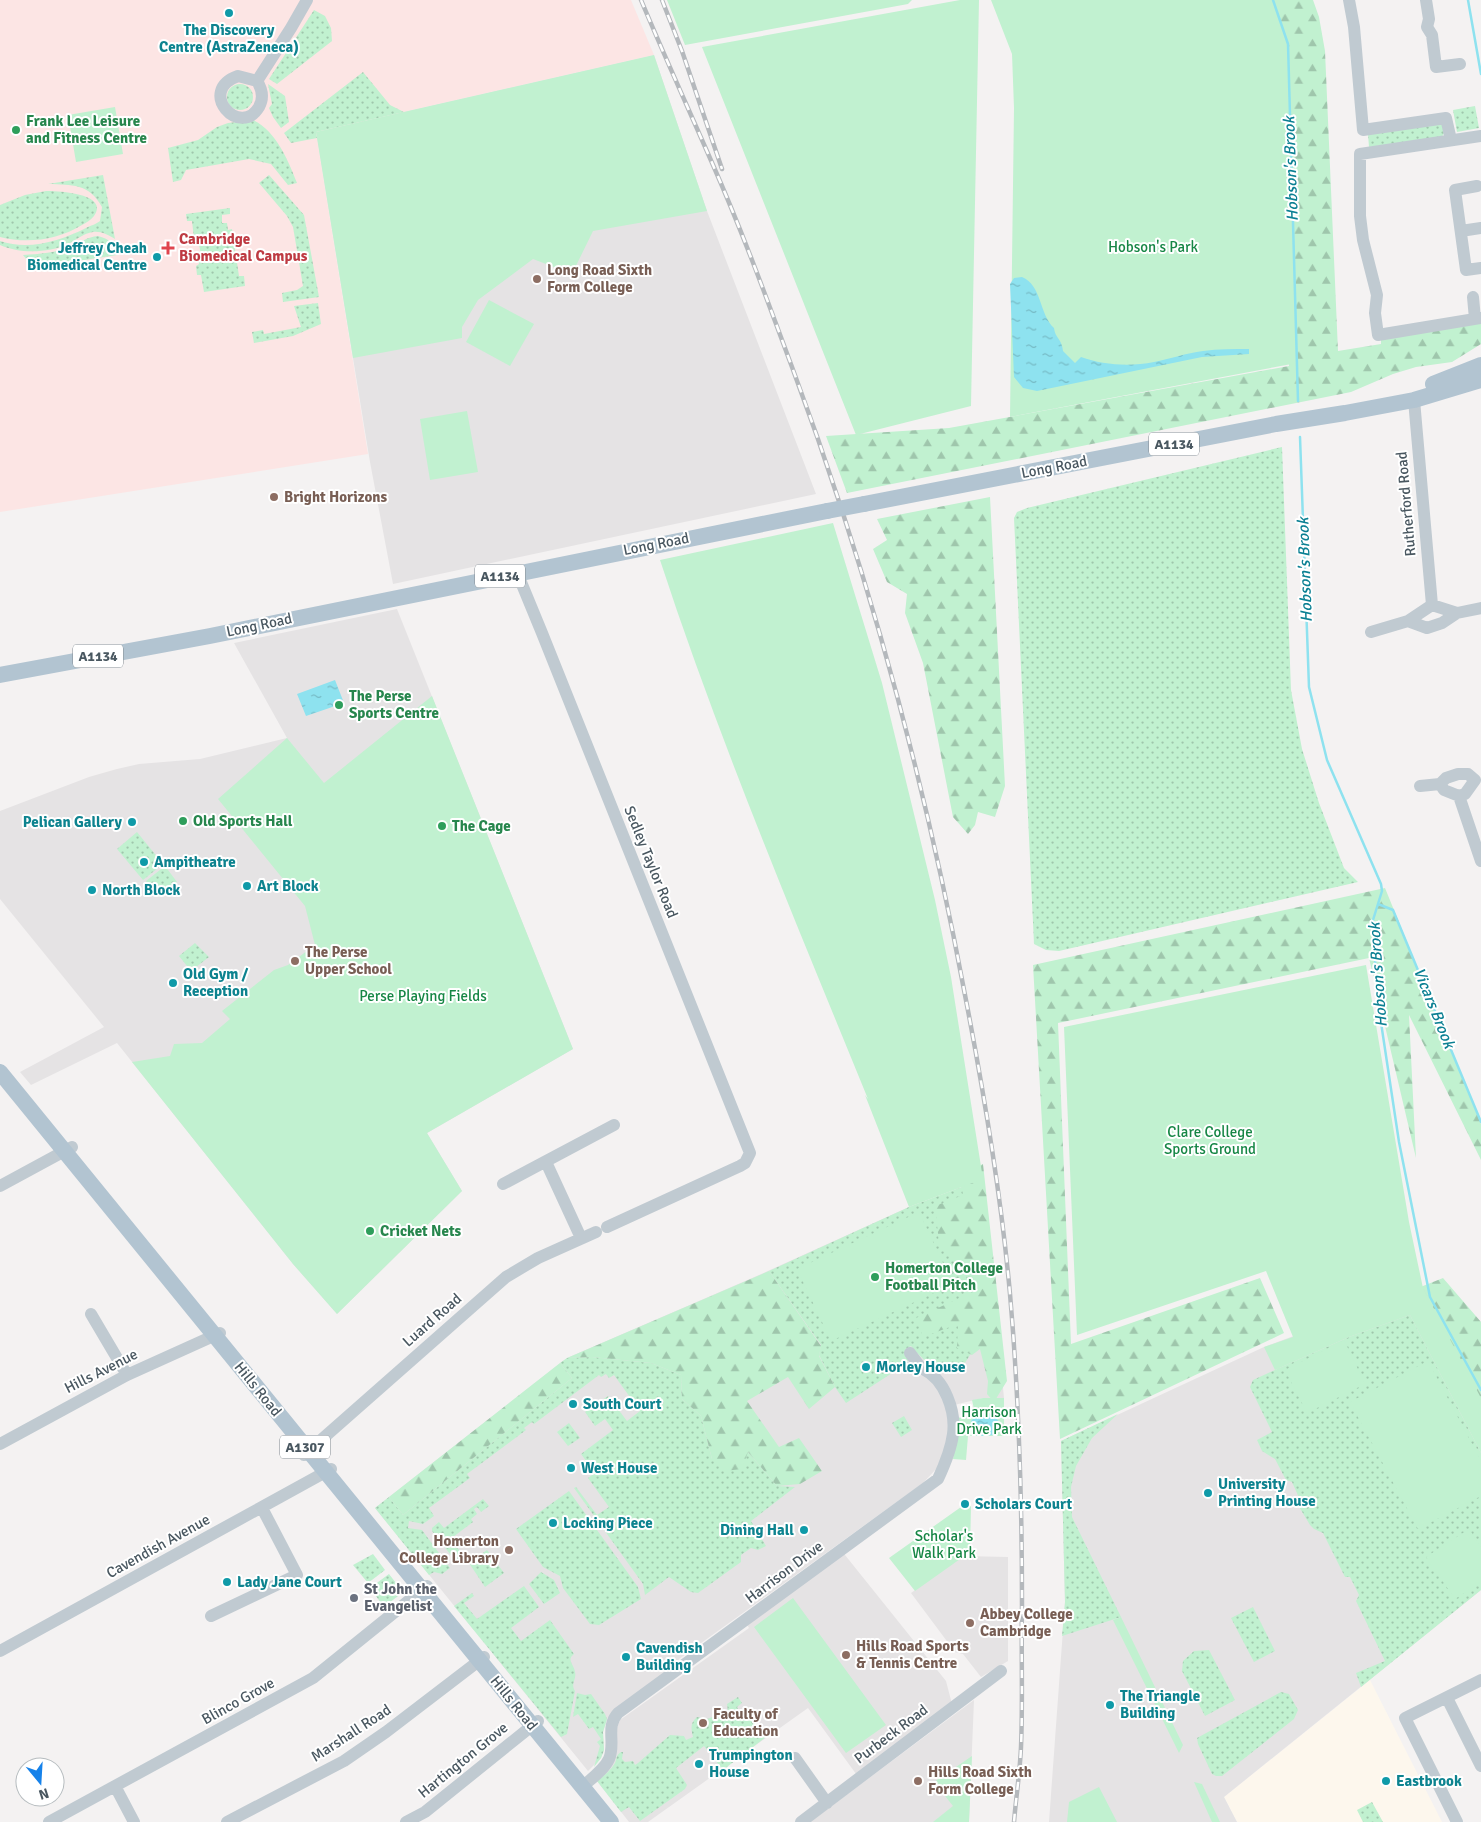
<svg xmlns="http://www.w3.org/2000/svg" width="1481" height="1822" font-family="Signika,sans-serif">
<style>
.commercial{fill:#fdf7ed}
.education{fill:#e5e3e4}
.medical{fill:#fce5e4}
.grass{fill:url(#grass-dots)}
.forest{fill:url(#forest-firs)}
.green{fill:#c1f1d0}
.water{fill:url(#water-ripples)}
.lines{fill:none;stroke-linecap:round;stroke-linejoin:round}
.stream{stroke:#8ee2ef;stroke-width:2.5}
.minor{stroke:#c0cad1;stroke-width:12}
.major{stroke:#b2c4d1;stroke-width:16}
.rail-casing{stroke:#b4b8bc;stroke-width:4.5}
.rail{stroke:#fff;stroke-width:2.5;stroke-dasharray:8;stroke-linecap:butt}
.major-bridge{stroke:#b2c4d1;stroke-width:16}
.culture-dot{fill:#0f9aa8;stroke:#fff;stroke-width:2}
.leisure-dot{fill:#2e9e5b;stroke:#fff;stroke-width:2}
.health-dot{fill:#e0444e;stroke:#fff;stroke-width:2}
.education-dot{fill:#8d6e63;stroke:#fff;stroke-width:2}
.worship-dot{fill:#6b7280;stroke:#fff;stroke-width:2}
.labels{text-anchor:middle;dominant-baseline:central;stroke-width:4;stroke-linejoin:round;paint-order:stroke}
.shield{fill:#fff;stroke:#808990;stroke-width:1}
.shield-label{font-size:14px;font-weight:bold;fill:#495760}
.culture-label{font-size:15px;font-weight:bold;fill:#0d838f;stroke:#fff;text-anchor:start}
.leisure-label{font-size:15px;font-weight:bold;fill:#27864d;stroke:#fff;text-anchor:start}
.health-label{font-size:15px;font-weight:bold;fill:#be3a42;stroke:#fff;text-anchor:start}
.park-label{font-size:15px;fill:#168645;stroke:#fff}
.education-label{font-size:15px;font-weight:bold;fill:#785e54;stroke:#fff;text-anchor:start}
.street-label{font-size:15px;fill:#495760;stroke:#fff}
.worship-label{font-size:15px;font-weight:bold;fill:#5b616d;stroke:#fff;text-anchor:start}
.water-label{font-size:16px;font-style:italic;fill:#0b8093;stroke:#fff}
</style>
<defs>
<pattern id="grass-dots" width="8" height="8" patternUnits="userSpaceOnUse" patternTransform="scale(1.25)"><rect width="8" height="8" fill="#c1f1d0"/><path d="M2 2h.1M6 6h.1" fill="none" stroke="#9fc6ac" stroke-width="1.8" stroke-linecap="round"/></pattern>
<pattern id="forest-firs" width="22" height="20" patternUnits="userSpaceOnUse" patternTransform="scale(1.25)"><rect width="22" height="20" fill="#c1f1d0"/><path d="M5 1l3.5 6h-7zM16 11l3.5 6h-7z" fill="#9fc6ac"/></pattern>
<pattern id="water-ripples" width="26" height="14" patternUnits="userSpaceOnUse" patternTransform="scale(1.25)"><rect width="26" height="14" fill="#8ee2ef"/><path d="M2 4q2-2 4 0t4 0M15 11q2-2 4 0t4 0" fill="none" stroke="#76bac5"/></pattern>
</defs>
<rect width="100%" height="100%" fill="#f4f2f2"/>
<!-- commercial -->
<path class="commercial" d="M1370,1680L1442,1822H1237L1224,1797Z"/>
<!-- education -->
<path class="education" d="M654,55L707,211L816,494L393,584L370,462L316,132Z
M397,609L573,1049L427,1133L462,1191L337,1314L293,1264L117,1043L31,1085L20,1072L104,1027L0,899V811L89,777L117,769L139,764L200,759L287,738L234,643Z
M983,1179L1004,1398H983L946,1407L951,1426L945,1454L937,1468L923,1483L679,1659L675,1667L620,1707L607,1719L603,1732L604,1750L601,1758L588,1771L375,1508L567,1358L759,1275L909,1207Z
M1423,1288L1481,1398V1590L1224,1797L1237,1822H1049L1065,1602L1061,1441L1264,1347Z
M841,1550L946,1681L953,1708L859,1778L808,1708L648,1822H629L597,1781L620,1720L749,1628L745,1621Z
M963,1556L1008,1557V1661L981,1677L963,1654L955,1652L911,1593Z
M974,1700L969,1822H810Z"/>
<!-- medical -->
<path class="medical" d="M0,0H631L654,55L316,132L368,454L0,512Z"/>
<!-- grass -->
<path class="grass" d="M314,10L325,16L331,28L332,41L277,84L269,79Z
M363,72L390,105L404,112L316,132L317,138L291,143L284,133Z
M227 97a13 13 0 1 1 26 0a13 13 0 1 1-26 0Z
M268,84L285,96L289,122L281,128L273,117L269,108L272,104Z
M1475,106L1479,128L1457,132L1453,110Z
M253,120C276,131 288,160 297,183L288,185L271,164L249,159L186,170L181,180L173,182L168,148L198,140L217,127L228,123Z
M1439,122L1444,125L1445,132L1441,138L1369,147L1368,134Z
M103,175L115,239C108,235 101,231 93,232C84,233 76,240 68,244C48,253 20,254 0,245V241C29,251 60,241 86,228C91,225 95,225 100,221L102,207C89,183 72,185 48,184Z
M269,175L304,215L319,297L283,302L282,293L297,290L303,286L293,227L287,216L259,183Z
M46,191C57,191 110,193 94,216C91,220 86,223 82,225C58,240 27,244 0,237V205L25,195Z
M230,208V214L222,215V223H227L228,230L232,229L239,276H244L245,286L204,292L201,275H197L196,266L199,264L197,256L201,255L198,239H194L192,221H187L186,214Z
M98,236C109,239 115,243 117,255L46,266L36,258L27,260L23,255C39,254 56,253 72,246C81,242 87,237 98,236Z
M318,303L321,324L293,336L254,343L252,332L263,330L264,334L301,327L294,306Z
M1282,447L1291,690L1302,749L1319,803L1344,868L1358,882L1059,951L1046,950L1034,944L1014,518L1017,512L1027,508Z
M137,832L163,864L143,880L117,849Z
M165,866L177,882L159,897L146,881Z
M195,943L209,957L191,971L179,956Z
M983,1179L975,1347L963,1366C938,1373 927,1365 911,1346L905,1350L908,1360L906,1364L846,1403L835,1387L819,1355L821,1345L769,1271L909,1207Z
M1410,1315L1481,1453V1590L1361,1687L1356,1673L1385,1661L1356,1601L1359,1595L1350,1577H1345L1323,1533L1314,1529L1310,1525L1298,1505L1300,1500L1292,1482L1286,1480L1275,1459L1262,1451L1257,1440L1272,1432L1250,1387L1253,1380L1275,1370L1349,1337Z
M592,1357L651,1363L681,1375L682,1399L701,1416L712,1459L748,1452L777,1486L795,1487L751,1521L766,1546L758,1550L751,1548L741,1555V1562L698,1593L691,1592L669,1577L645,1595L643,1584L574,1488L576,1487L597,1515L609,1507L588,1478L595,1473L581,1454L613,1430L605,1419L595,1426L585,1412L608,1396L627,1421L640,1411L614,1375L609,1378L606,1374L601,1377L599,1375L534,1424L532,1422L524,1428L526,1430L467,1474L470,1478L429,1508L434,1516L423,1524L409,1521L408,1528L422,1530L450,1568L442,1574L434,1572L429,1575L375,1508L389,1497L403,1515L572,1378L560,1363L567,1358Z
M1118,1414L1092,1438L1076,1466L1071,1487L1072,1517L1121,1617L1062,1636L1065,1602L1061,1441Z
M904,1416L912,1430L901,1437L892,1423Z
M569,1423L580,1438L568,1446L557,1432Z
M569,1491L638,1587L641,1599L599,1625L590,1624L563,1588L560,1576L543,1567L516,1529Z
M483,1499L489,1506L481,1512L477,1507L474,1509L477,1514L471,1519L473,1522L453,1537L457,1548L467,1556L457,1563L432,1531V1528L439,1522L444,1528Z
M487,1550L504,1573L485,1587L469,1563Z
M373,1554L385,1570L368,1583L353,1565Z
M541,1572L554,1580L560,1593L544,1604L529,1584Z
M389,1574L403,1592L384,1607L370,1588Z
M524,1586L539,1607L511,1628L521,1641L550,1620L574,1654C566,1660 574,1664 575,1672C577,1679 570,1684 575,1691L567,1734L561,1737L454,1606L472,1593L474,1596L464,1603L477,1619Z
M1253,1607L1275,1651L1254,1662L1231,1618Z
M1209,1650L1235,1700L1205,1716L1182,1671L1183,1661L1194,1651Z
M1281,1692L1289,1694L1298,1710L1294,1719L1222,1776H1216L1212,1774L1198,1744L1197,1738Z
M577,1693L585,1695L591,1694L605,1714L607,1719L603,1732L604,1750L601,1758L594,1767L600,1746L597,1742L601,1739L593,1727L589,1729L578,1714L573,1717Z
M738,1697L742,1703L737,1707L739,1711L755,1723L766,1737L723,1770L704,1746L676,1768L687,1785L685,1789L640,1821L629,1807L621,1812L597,1781C604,1776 611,1770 615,1763C617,1758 616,1755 621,1752H623L622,1759L625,1762L633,1761L635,1765L638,1763L670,1735L684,1736L686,1740L693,1737C691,1729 690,1723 697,1717L707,1719L715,1716L722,1719C729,1715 728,1711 727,1704Z
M1372,1802L1383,1822H1363L1357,1810Z"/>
<!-- forest -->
<path class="forest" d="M1260,0H1313L1319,17L1325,51L1338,351L1381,344V338L1481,323V344L1452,362L1416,367L1393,374L1351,392L847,493L826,436L949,428L1289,366L1283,29Z
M990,497L1005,786L995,817L978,812L975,825L968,834L953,817L923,663L905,613L907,594L887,582L873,549L887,540L877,519Z
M1385,888L1481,1124V1160L1409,1015L1416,1158L1369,958L1058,1023L1071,1344L1260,1278L1284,1333L1060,1439L1033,965Z
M983,1164L1007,1381L994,1402L987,1394L988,1381L980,1349L972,1355L957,1348L958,1324L923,1337L916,1318L975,1291L960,1264L939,1243L935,1206L963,1195L960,1175Z
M769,1271L821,1346L819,1356L835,1387L809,1409L788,1377L747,1401L779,1447L799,1438L822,1471L800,1484L777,1486L748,1452L742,1469L724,1471L712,1459L701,1416L682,1399L681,1375L651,1363L592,1357L567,1358Z
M1443,1278L1481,1322V1439L1403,1294Z
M560,1363L572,1378L403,1515L389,1497Z"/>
<!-- green -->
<path class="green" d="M667,0H912L908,4L685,45Z
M960,0H979L971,406L856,435L702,47Z
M991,0H1273L1288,44L1297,363L1010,417L1014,108L1012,54Z
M654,55L707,211L593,231L572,274L533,259L478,300L462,327V338L353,358L316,132Z
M115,107L123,154L76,162L68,115Z
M489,300L534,324L510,366L466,342Z
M467,411L478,472L430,480L420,419Z
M833,523L882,683L935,900L951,977L983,1179L909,1207L865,1095L868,1099C795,920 720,743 660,560Z
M432,696L573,1049L427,1133L462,1191L337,1314L293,1264L132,1062L170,1056L174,1044L202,1043L230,1019L222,1011L274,970L288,965L315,945L305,906L218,799L287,738L324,783Z
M1366,965L1409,1222L1423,1288L1481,1398V1453L1410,1315L1349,1337L1275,1370L1264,1347L1293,1337L1266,1271L1077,1335L1064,1027Z
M919,1212L953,1284L831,1341L797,1269Z
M1344,1340L1365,1384L1307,1413L1285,1370Z
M1428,1361L1481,1461V1496L1418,1529L1350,1402Z
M983,1398H1004V1436H968L966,1460L953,1459L958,1418L975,1414L972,1400Z
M971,1506L970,1552L915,1591L889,1558L961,1507Z
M1469,1529L1481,1547V1582L1455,1599L1426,1557Z
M793,1598L886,1725L846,1753L754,1627Z
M1121,1617L1183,1745L1179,1753L1113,1620Z
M972,1756L969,1822H933L953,1806L934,1782Z
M1194,1782L1202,1784L1220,1822H1212Z
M1099,1787L1117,1822H1067L1069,1802Z"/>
<!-- water -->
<path class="water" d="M1022,277C1042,285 1039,314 1054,328C1055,338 1062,339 1063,351L1075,363L1081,357C1103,365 1130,367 1154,362C1170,359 1186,353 1203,351C1218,349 1234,349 1249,349V354L1202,357L1037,391L1023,388L1014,377L1010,284L1014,278Z
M335,680L344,703L306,716L297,694Z
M983,1413L994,1415L999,1422L1000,1430L993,1435L977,1436L973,1429L971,1421L976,1416Z"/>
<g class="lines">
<!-- stream -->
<path class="stream" d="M1273,0L1288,44L1298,401
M1468,0L1481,74
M1300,437L1309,687L1327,760L1381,884L1382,891L1373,920L1377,996L1399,1142L1430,1297L1481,1390
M1378,904L1393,910L1481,1122"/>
<!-- minor -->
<path class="minor" d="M1349,0L1354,27L1363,130L1446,118L1451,140
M1426,0L1429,19L1427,27L1432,35L1436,67L1460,64
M238,76L257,81C262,89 264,98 259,107C240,139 196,91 238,76Z
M257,81L291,28L307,0
M1481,136L1360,154V216L1363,240L1377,295L1375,313L1378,335L1481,318
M1477,186L1455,190L1466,270L1481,268
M1461,231L1481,228
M1473,297L1475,319
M1414,400L1432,605
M519,572L521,582L542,633L750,1153L745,1163L740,1166L607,1227
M1432,605L1457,613L1442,623L1427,628L1408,621Z
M1457,613L1481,608
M1371,632L1408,621
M1458,774H1468L1475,780L1465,794L1459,796L1444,790L1440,784L1446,778Z
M1420,786L1440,784
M1459,796L1481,861
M546,1162L581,1238
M503,1184L614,1125
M0,1186L72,1147
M91,1314L127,1375
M910,1353L921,1368
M0,1444L127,1375L220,1333
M304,1455L506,1277L538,1258L596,1232
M211,1616L297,1575L262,1508
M0,1651L331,1469
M1447,1698L1481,1766
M795,1758L827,1803
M115,1786L134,1822
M582,1787C591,1779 604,1770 609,1759C616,1743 605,1727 618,1713L938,1479C945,1464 951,1450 953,1434C956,1412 945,1379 923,1369C919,1367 913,1368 908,1368
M49,1822L313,1678L427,1586
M227,1822L344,1761L386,1732L484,1657
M406,1822L425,1812L538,1721
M801,1822L1001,1671
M1457,1822L1405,1718L1481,1680"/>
<!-- major -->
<path class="major" d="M1433,384L1481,365
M864,504L1276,424L1345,413L1414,400L1481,380
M0,675L210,636L827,511
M0,1072L611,1822"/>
<!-- rail casing -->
<g class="rail-casing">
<path id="rail" d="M641,0C664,55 689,110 713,165C742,231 767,299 792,367C868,571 925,781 965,995C984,1093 1001,1193 1010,1294C1019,1397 1022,1501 1022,1605C1021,1652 1023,1700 1021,1747C1020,1772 1016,1797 1014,1822
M662,0L682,51L722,169"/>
</g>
<!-- rail -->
<use href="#rail" class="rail"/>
<!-- major-bridge -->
<path class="major-bridge" d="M827,511L864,504"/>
</g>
<!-- markers -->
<g class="culture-dot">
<circle cx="229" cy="13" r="5"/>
<circle cx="157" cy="257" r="5"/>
<circle cx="132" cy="822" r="5"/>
<circle cx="144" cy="862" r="5"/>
<circle cx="247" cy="886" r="5"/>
<circle cx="92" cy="890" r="5"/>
<circle cx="173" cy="983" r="5"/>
<circle cx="866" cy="1367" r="5"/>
<circle cx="573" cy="1404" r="5"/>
<circle cx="571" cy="1468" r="5"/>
<circle cx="1208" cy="1493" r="5"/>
<circle cx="965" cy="1504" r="5"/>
<circle cx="553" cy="1523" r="5"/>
<circle cx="804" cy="1530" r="5"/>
<circle cx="227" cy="1582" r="5"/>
<circle cx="626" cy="1657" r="5"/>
<circle cx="1110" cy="1705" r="5"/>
<circle cx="699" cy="1764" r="5"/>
<circle cx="1386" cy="1781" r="5"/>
</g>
<g class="leisure-dot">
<circle cx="16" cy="130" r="5"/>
<circle cx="339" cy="705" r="5"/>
<circle cx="183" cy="821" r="5"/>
<circle cx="442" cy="826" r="5"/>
<circle cx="370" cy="1231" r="5"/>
<circle cx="875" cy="1277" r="5"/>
</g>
<path class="health-dot" d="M165.5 240.5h5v5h5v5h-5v5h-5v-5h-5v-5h5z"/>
<g class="education-dot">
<circle cx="537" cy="279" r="5"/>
<circle cx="274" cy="497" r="5"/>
<circle cx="295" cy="961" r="5"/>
<circle cx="509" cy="1550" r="5"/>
<circle cx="970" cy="1623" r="5"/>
<circle cx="846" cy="1655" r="5"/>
<circle cx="703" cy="1723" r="5"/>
<circle cx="918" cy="1781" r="5"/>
</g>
<circle class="worship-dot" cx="354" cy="1598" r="5"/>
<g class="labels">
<!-- shield labels -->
<g class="shield">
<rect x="1149" y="432.5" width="50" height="23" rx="4"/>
<rect x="475" y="564.5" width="50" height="23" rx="4"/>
<rect x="73" y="644.5" width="50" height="23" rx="4"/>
<rect x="280" y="1435.5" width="50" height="23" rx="4"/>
</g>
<g class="shield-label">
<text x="1174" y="444">A1134</text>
<text x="500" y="576">A1134</text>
<text x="98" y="656">A1134</text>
<text x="305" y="1447">A1307</text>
</g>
<!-- culture labels -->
<g class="culture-label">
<text x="229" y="30" text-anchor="middle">The Discovery<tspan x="229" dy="17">Centre (AstraZeneca)</tspan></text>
<text x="147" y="248" text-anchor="end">Jeffrey Cheah<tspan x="147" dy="17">Biomedical Centre</tspan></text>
<text x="122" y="822" text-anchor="end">Pelican Gallery</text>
<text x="154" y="862">Ampitheatre</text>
<text x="257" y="886">Art Block</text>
<text x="102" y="890">North Block</text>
<text x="183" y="974">Old Gym /<tspan x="183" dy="17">Reception</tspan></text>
<text x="876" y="1367">Morley House</text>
<text x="583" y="1404">South Court</text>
<text x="581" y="1468">West House</text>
<text x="1218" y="1484">University<tspan x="1218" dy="17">Printing House</tspan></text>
<text x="975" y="1504">Scholars Court</text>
<text x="563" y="1523">Locking Piece</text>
<text x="794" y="1530" text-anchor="end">Dining Hall</text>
<text x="237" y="1582">Lady Jane Court</text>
<text x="636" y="1648">Cavendish<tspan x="636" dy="17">Building</tspan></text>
<text x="1120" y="1696">The Triangle<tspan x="1120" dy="17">Building</tspan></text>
<text x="709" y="1755">Trumpington<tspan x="709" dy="17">House</tspan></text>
<text x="1396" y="1781">Eastbrook</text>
</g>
<!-- leisure labels -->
<g class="leisure-label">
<text x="26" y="121">Frank Lee Leisure<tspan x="26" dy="17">and Fitness Centre</tspan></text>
<text x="349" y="696">The Perse<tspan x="349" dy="17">Sports Centre</tspan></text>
<text x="193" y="821">Old Sports Hall</text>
<text x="452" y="826">The Cage</text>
<text x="380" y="1231">Cricket Nets</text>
<text x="885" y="1268">Homerton College<tspan x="885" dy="17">Football Pitch</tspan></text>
</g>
<!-- health labels -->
<g class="health-label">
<text x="179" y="239">Cambridge<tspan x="179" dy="17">Biomedical Campus</tspan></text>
</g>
<!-- park labels -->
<g class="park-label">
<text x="1153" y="247">Hobson's Park</text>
<text x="423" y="996">Perse Playing Fields</text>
<text x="1210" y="1132">Clare College<tspan x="1210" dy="17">Sports Ground</tspan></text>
<text x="989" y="1412">Harrison<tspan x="989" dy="17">Drive Park</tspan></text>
<text x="944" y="1536">Scholar's<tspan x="944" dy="17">Walk Park</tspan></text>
</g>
<!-- education labels -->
<g class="education-label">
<text x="547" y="270">Long Road Sixth<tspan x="547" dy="17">Form College</tspan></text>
<text x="284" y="497">Bright Horizons</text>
<text x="305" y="952">The Perse<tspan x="305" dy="17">Upper School</tspan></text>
<text x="499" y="1541" text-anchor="end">Homerton<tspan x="499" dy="17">College Library</tspan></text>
<text x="980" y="1614">Abbey College<tspan x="980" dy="17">Cambridge</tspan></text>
<text x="856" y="1646">Hills Road Sports<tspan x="856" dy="17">&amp; Tennis Centre</tspan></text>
<text x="713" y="1714">Faculty of<tspan x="713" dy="17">Education</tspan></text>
<text x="928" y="1772">Hills Road Sixth<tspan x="928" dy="17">Form College</tspan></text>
</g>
<!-- street labels -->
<g class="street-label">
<text transform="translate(1054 467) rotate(-11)">Long Road</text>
<text transform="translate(1406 504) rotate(-95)">Rutherford Road</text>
<text transform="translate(656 544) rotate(-11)">Long Road</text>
<text transform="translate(259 625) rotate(-12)">Long Road</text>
<text transform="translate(651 862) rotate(68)">Sedley Taylor Road</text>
<text transform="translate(432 1320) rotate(-41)">Luard Road</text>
<text transform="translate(101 1371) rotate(-27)">Hills Avenue</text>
<text transform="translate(258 1389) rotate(51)">Hills Road</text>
<text transform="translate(158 1546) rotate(-29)">Cavendish Avenue</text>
<text transform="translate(784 1572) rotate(-37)">Harrison Drive</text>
<text transform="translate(238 1701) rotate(-29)">Blinco Grove</text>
<text transform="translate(514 1703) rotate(51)">Hills Road</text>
<text transform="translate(351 1733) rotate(-33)">Marshall Road</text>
<text transform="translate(891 1734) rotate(-37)">Purbeck Road</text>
<text transform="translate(463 1760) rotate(-39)">Hartington Grove</text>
</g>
<!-- worship labels -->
<g class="worship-label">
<text x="364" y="1589">St John the<tspan x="364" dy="17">Evangelist</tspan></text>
</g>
<!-- water labels -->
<g class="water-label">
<text transform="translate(1291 169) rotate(-92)">Hobson's Brook</text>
<text transform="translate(1305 570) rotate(-92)">Hobson's Brook</text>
<text transform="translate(1378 975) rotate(-94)">Hobson's Brook</text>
<text transform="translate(1434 1008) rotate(68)">Vicars Brook</text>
</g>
</g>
<!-- north arrow -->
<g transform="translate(40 1782) rotate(162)"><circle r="24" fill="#ffffff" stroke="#b6bcbf"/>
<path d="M0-4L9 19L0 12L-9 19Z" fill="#1682ea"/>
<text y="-8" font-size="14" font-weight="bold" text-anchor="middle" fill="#495760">N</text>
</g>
</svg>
